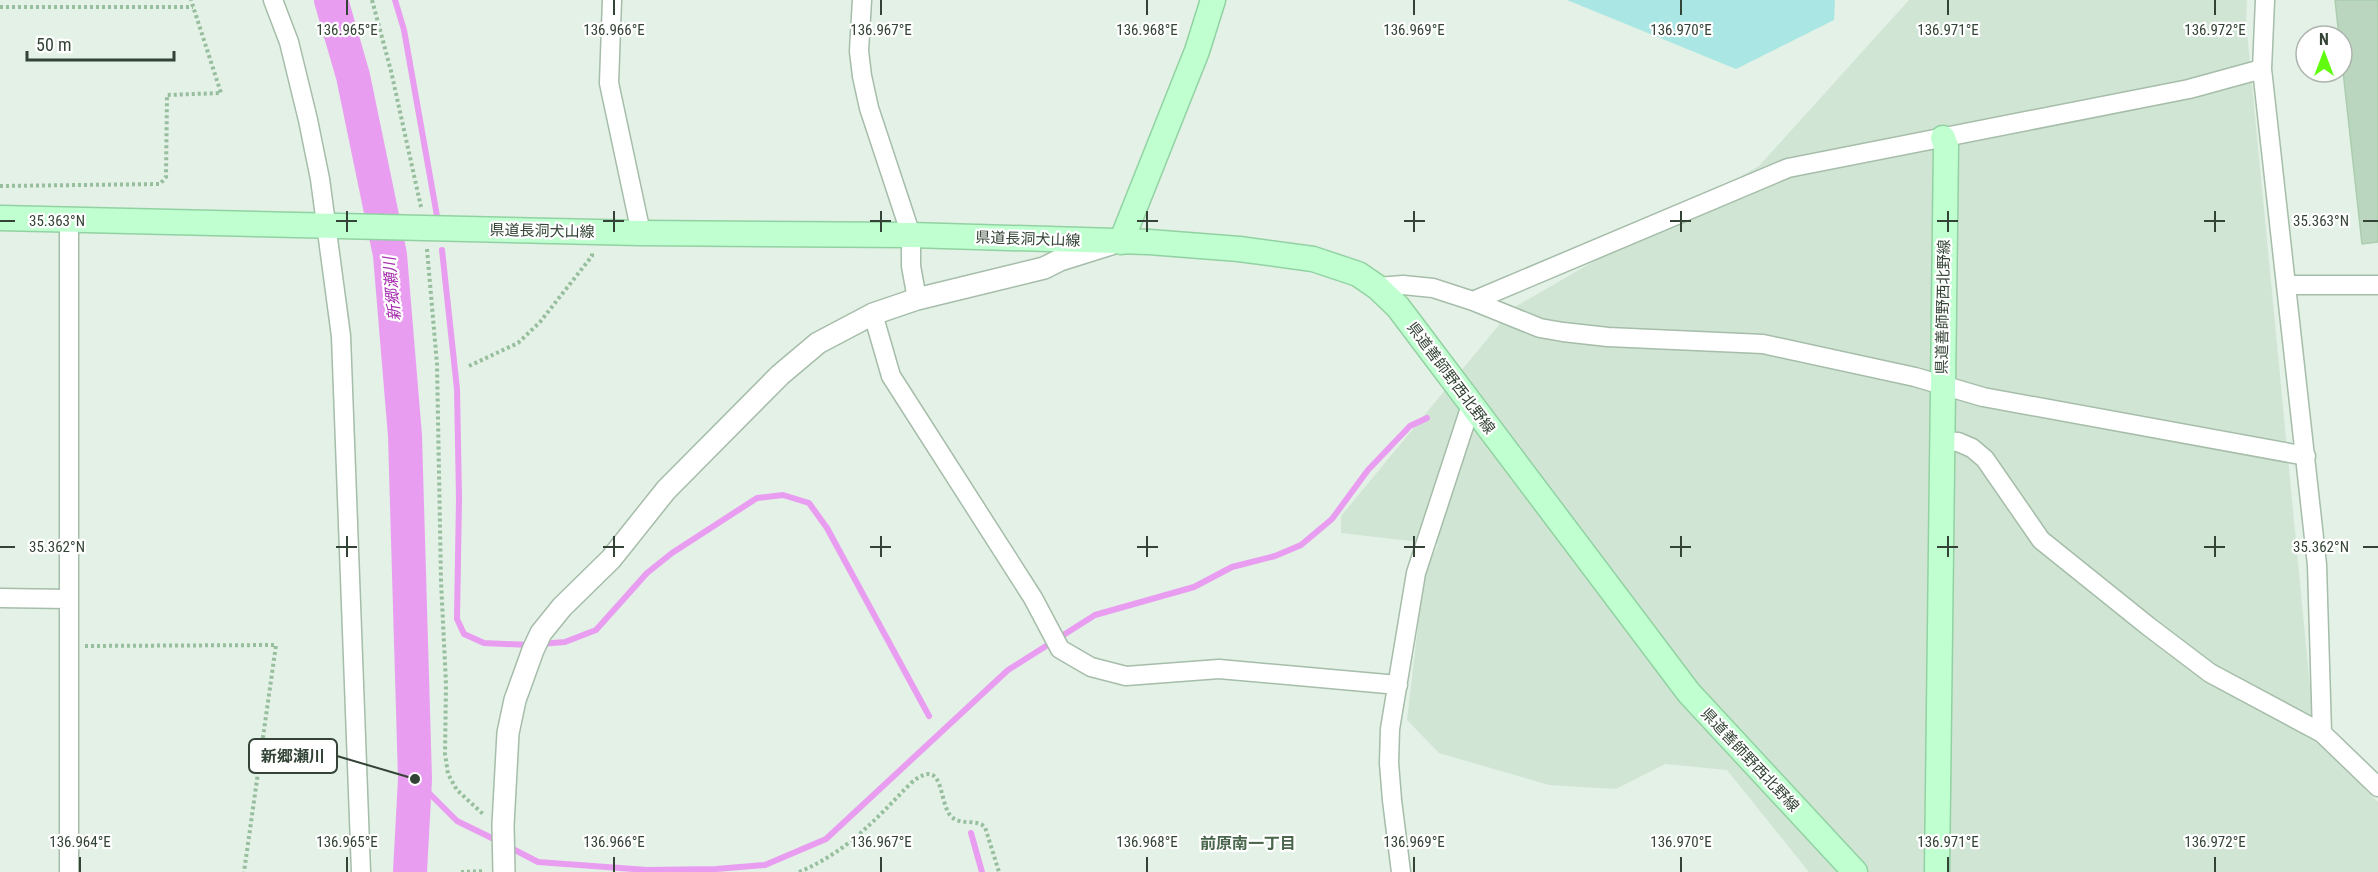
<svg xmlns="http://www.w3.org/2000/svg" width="2378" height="872" font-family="'Roboto Condensed','Noto Sans JP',sans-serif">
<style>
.residential{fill:#d1e5d5}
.green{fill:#aae7e4}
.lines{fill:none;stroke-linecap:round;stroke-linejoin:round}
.stream{stroke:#e99df0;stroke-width:6}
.river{stroke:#e99df0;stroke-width:34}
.building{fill:#bbd6be;stroke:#abceaf;stroke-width:1.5}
.minor-casing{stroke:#a5bda9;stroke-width:21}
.tertiary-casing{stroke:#a5bda9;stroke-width:24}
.secondary-casing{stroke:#92d2a2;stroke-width:27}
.path{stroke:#97be9d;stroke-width:4;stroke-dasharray:3 3;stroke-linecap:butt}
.minor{stroke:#fff;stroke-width:18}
.tertiary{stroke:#fff;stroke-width:21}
.secondary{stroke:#bfffd0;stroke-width:24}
.ticks{fill:none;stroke:#334335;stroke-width:2}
.labels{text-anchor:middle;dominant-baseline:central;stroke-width:4.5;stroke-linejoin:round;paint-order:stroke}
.street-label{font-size:15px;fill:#334335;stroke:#fff}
.water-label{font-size:16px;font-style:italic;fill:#a52dae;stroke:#fff}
.neighbourhood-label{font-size:16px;font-weight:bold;fill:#4a664d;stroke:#fff}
.ticks-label{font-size:15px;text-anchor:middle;fill:#334335;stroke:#fff;stroke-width:4.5;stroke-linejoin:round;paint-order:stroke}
.leader{fill:none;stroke:#334335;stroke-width:2}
.callout-dot{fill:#334335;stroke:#fff;stroke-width:2}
.callout{fill:#fff;stroke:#334335;stroke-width:2}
.callout-label{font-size:16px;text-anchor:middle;font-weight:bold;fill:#334335}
</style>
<rect width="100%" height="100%" fill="#e3f1e6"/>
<!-- residential -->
<path class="residential" d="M1909,0H2247L2246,22L2315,739L2378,802V872H1809L1727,770L1665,764L1616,789L1549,785L1439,753L1407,720L1424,575L1438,544L1341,533V516L1513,308L1759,166Z"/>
<!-- green -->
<path class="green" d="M1567,0H1835L1834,20L1736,69Z"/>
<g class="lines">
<!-- stream -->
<path class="stream" d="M395,0L404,30L437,216
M442,250L457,389L459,498L457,619L464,634L484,643L530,645
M540,644L565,642L596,630L647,573L672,553L757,498L783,495L809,503L827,528L929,716
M415,779L457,821L500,842
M971,833L982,872
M509,847L538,862L647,870L716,869L765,865L826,839L1008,670L1095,615L1194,587L1232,567L1275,556L1301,545L1332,519L1368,470L1410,426L1427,418"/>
<!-- river -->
<path class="river" d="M331,0L353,76L390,255L405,436L415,779L410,872"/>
</g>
<!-- building -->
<path class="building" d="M2335,0H2378V242L2362,244L2342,62V36H2339Z"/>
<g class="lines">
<!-- minor casing -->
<g class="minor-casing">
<path id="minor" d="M273,0L289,42L308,120L320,179L341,336L361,872
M612,0L609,83L641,233
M862,0L859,51L862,76L869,108L911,235V266L917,299
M2265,0L2262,69L2317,565L2322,733
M69,220V872
M2286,285H2378
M1377,287L1403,285L1433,288L1473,301L1540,328L1563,332L1608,337L1763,344L1915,377L1983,397L2306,456
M1473,301L1788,168L2189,89L2262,69
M873,314L891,376L1033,598L1060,649L1091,667L1126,676L1219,669L1398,685
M1941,441L1958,442L1972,448L1985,459L2041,540L2148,626L2210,673L2322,733L2378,787
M0,598L69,599
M1401,872L1392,800L1389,763L1390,729L1416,573L1471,405"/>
</g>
<!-- tertiary casing -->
<g class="tertiary-casing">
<path id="tertiary" d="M504,872L503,825L508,733L515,700L533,650L541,633L562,607L611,559L666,490L780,375L818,343L873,314L917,299L1044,268L1060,260L1111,244"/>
</g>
<!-- secondary casing -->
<g class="secondary-casing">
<path id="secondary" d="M0,218L641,233L911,235L1149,242L1239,249L1313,259L1358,274L1377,287L1398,307L1689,693L1855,872
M1121,242L1197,51L1213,0
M1937,872L1946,146L1943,138"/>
</g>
<!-- path -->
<path class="path" d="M372,0L391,71L421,207
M0,7H193
M0,186L160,184L166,177L167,95L221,93L191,0
M427,249L437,364L441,581L446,684L445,754L448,774L457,790L484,815
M469,366L518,343L540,322L592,256V252
M85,646L276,645L244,872
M461,872L485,871
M799,872C847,852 876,819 911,783C947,753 937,807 953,818C963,825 976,819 985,827L999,872"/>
<!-- minor -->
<use href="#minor" class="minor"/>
<!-- tertiary -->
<use href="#tertiary" class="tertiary"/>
<!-- secondary -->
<use href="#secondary" class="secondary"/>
</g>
<!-- ticks -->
<path class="ticks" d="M347,0V15M614,0V15M881,0V15M1147,0V15M1414,0V15M1681,0V15M1948,0V15M2215,0V15M347,211V232M614,211V232M881,211V232M1147,211V232M1414,211V232M1681,211V232M1948,211V232M2215,211V232M0,221H15M336,221H357M603,221H624M870,221H891M1137,221H1158M1404,221H1425M1670,221H1691M1937,221H1958M2204,221H2225M2363,221H2378M347,536V557M614,536V557M881,536V557M1147,536V557M1414,536V557M1681,536V557M1948,536V557M2215,536V557M0,547H15M336,547H357M603,547H624M870,547H891M1137,547H1158M1404,547H1425M1670,547H1691M1937,547H1958M2204,547H2225M2363,547H2378M80,857V872M347,857V872M614,857V872M881,857V872M1147,857V872M1414,857V872M1681,857V872M1948,857V872M2215,857V872"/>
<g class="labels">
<!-- street labels -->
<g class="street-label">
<text transform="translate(542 231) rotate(1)">県道長洞犬山線</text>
<text transform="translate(1028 239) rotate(2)">県道長洞犬山線</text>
<text transform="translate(1943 307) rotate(-89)">県道善師野西北野線</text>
<text transform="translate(1451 378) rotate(53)">県道善師野西北野線</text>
<text transform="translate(1750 760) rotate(47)">県道善師野西北野線</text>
</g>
<!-- water labels -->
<g class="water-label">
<text transform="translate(392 289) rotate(-95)">新郷瀬川</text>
</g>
<!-- neighbourhood labels -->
<g class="neighbourhood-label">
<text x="1248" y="843">前原南一丁目</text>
</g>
</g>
<g class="ticks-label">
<text x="347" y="35">136.965°E</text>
<text x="614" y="35">136.966°E</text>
<text x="881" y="35">136.967°E</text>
<text x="1147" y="35">136.968°E</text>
<text x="1414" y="35">136.969°E</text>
<text x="1681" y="35">136.970°E</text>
<text x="1948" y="35">136.971°E</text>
<text x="2215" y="35">136.972°E</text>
<text x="57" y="226">35.363°N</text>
<text x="2321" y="226">35.363°N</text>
<text x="57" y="552">35.362°N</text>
<text x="2321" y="552">35.362°N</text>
<text x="80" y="847">136.964°E</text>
<text x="347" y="847">136.965°E</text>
<text x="614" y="847">136.966°E</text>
<text x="881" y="847">136.967°E</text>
<text x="1147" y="847">136.968°E</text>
<text x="1414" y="847">136.969°E</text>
<text x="1681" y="847">136.970°E</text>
<text x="1948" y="847">136.971°E</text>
<text x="2215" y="847">136.972°E</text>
</g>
<!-- callouts -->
<path class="leader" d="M415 779L337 756"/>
<circle class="callout-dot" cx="415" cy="779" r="6"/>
<rect class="callout" x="249" y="739" width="88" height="34" rx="6"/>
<g class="callout-label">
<text x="293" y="762">新郷瀬川</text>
</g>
<!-- north arrow -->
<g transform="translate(2324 54)"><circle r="28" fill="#ffffff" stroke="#adb4ae" stroke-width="1.5"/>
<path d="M0-4.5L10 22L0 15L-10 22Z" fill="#61fb10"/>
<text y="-9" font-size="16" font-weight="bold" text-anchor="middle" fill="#334335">N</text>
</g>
<!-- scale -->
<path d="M27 51v9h147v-9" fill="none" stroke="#334335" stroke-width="3"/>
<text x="36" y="51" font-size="18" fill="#334335" stroke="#ffffff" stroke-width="4.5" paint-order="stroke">50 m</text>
</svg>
